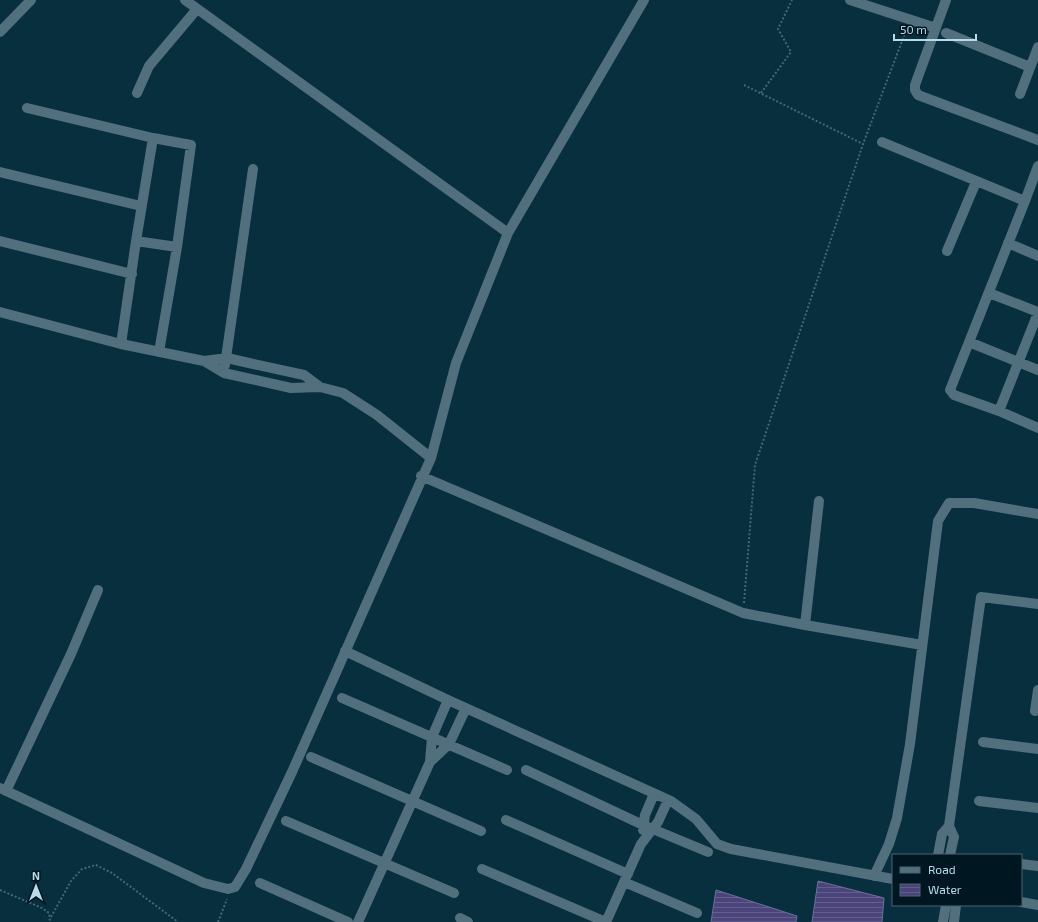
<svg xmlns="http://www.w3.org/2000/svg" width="1038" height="922" font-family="'Exo 2',sans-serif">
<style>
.water{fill:url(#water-rules);stroke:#6b719b}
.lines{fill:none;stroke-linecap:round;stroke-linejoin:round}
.path{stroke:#426776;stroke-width:2;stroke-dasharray:2 2;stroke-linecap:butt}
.minor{stroke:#516f7c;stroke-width:10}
</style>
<defs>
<pattern id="water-rules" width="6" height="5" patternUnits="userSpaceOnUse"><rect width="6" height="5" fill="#4a447a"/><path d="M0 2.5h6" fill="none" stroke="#625e8d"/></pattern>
</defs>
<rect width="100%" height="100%" fill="#082f3e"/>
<!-- water -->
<path class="water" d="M818,881L884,898L882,922H812Z
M716,890L797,916L796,922H711Z"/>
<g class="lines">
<!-- path -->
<path class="path" d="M744,85L863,144
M761,93L791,52L778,29L792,0
M744,603L755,465L863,144L907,28
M0,890L42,908L49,913L50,922
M51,917L71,881L82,869L96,865L112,873L178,922
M218,922L227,899"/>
<!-- minor -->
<path class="minor" d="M185,0L508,233
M850,0L936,28
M946,0L915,85V90L918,95L1038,140
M0,32L31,0
M946,33L1030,67
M137,93L149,66L197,9
M1020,94L1038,47
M27,108L153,138L191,145L177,247L136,241L121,344L204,361L227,358L249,363L304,375L320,387
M882,142L1025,201L1038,166
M0,172L141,206
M1025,201L950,390L954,395L999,411L1038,428
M0,241L132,274
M136,241L153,138
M1008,243L1038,256
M947,251L976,182
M989,293L1038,312
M0,312L121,344
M969,342L1038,370
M159,352L177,247
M204,361L224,373L291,388L320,387L343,393L377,415L431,458
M225,365L253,169
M999,411L1038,313
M421,476L743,613L805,625
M819,501L805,625L922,645
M345,651L448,700L671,801L696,819L717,844L731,849L893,879
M342,698L507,770
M1035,711L1038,690
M983,742L1038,749
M311,757L481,831
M430,762L449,744L466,708
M526,770L643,825L708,852
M0,788L204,883L228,889L235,887L246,869L292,772L431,458L456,363L508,233L644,0
M6,791L71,654L98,590
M979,801L1038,808
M506,820L628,874
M286,821L454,893
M949,826L981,597L1038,604
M643,830L645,815L654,794
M938,855L942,834L949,826L954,837L950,855
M1021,864L1038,866
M482,869L606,922
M874,876L889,844L897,818L910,744L938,521L949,503H974L1038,514
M624,882L697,913
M260,883L348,922
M1021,902L1038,905
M460,918L468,922
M358,922L430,762L432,737L448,700
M606,922L641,844L658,822L668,800
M943,922L946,905
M954,922L956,905"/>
</g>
<!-- legend -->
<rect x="892" y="854" width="130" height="52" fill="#001621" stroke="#4a6471"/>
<rect x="900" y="867" width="20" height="6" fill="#516f7c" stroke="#4a6471"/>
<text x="928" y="874" font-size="12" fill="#b9dae9">Road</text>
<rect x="900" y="884" width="20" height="12" fill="url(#water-rules)" stroke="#4a6471"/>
<text x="928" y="894" font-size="12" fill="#b9dae9">Water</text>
<!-- north arrow -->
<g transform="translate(36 886)" stroke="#001621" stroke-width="3" paint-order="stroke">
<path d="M0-3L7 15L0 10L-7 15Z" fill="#b9dae9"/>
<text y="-6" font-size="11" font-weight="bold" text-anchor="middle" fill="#b9dae9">N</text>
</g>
<!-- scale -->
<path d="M894 34v6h82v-6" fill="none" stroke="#b9dae9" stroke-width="2"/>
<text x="900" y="34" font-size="12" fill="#b9dae9" stroke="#001621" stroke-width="3" paint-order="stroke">50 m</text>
</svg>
